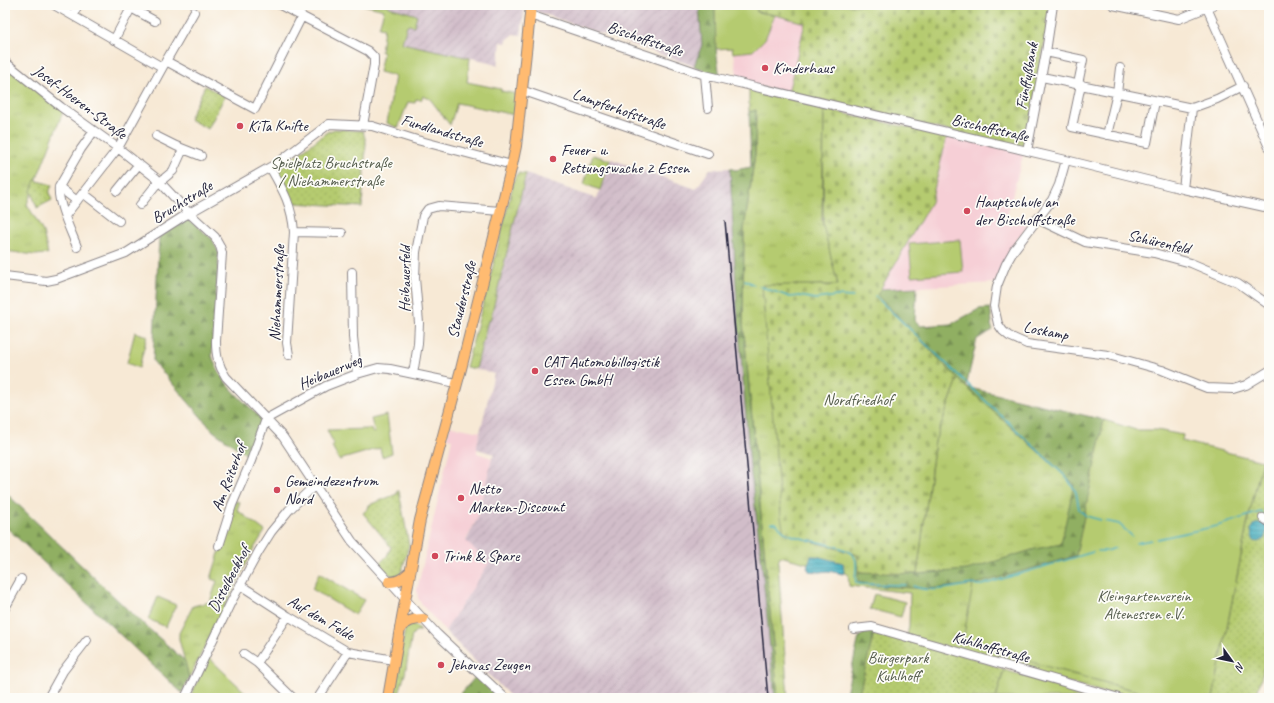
<svg xmlns="http://www.w3.org/2000/svg" width="1274" height="703" font-family="Caveat,sans-serif">
<style>
.built{fill:#f6cfd6}
.industrial{fill:url(#industrial-furrows)}
.railway{fill:#d1bdc9}
.grass{fill:url(#grass-tufts);stroke:#6c7655}
.forest{fill:url(#forest-firs);stroke:#59684e}
.cemetery{fill:url(#cemetery-stones);stroke:#6c7655}
.park{fill:url(#park-dots);stroke:#6c7655}
.garden{fill:#b5cb6f;stroke:#6c7655}
.water{fill:url(#water-rules);stroke:#30677c}
.lines{fill:none;stroke-linecap:round;stroke-linejoin:round}
.stream{stroke:#3facbd;stroke-width:1.5}
.minor-casing{stroke:#8c8688;stroke-width:10}
.major-casing{stroke:#8c8688;stroke-width:12}
.minor{stroke:#fff;stroke-width:8}
.major{stroke:#ffbb71;stroke-width:10}
.rail{stroke:#22223b;stroke-width:1.5}
.poi-dot{fill:#d1495b;stroke:#fdfcf7;stroke-width:1.5}
.labels{text-anchor:middle;dominant-baseline:central;stroke-width:3.5;stroke-linejoin:round;paint-order:stroke}
.street-label{font-size:16px;fill:#22223b;stroke:#fdfcf7}
.poi-label{font-size:16px;fill:#22223b;stroke:#fdfcf7;text-anchor:start}
.park-label{font-size:16px;fill:#555d4d;stroke:#fdfcf7}
</style>
<defs>
<pattern id="industrial-furrows" width="10" height="10" patternUnits="userSpaceOnUse"><rect width="10" height="10" fill="#d1bdc9"/><path d="M-1 1l2-2M0 10L10 0M9 11l2-2" fill="none" stroke="#b3a2ae"/></pattern>
<pattern id="grass-tufts" width="24" height="20" patternUnits="userSpaceOnUse"><rect width="24" height="20" fill="#b5cb6f"/><path d="M3 7l-1-3M5 7V3M7 7l1-3M15 17l-1-3M17 17v-4M19 17l1-3" fill="none" stroke="#9bae61"/></pattern>
<pattern id="forest-firs" width="22" height="20" patternUnits="userSpaceOnUse"><rect width="22" height="20" fill="#90af62"/><path d="M5 1l3.5 6h-7zM16 11l3.5 6h-7z" fill="#758e52"/></pattern>
<pattern id="cemetery-stones" width="16" height="16" patternUnits="userSpaceOnUse"><rect width="16" height="16" fill="#b5cb6f"/><path d="M2 7V4a2 2 0 0 1 4 0v3zM10 15v-3a2 2 0 0 1 4 0v3z" fill="#9bae61"/></pattern>
<pattern id="park-dots" width="8" height="8" patternUnits="userSpaceOnUse"><rect width="8" height="8" fill="#b5cb6f"/><path d="M2 2h.1M6 6h.1" fill="none" stroke="#9bae61" stroke-width="1.8" stroke-linecap="round"/></pattern>
<pattern id="water-rules" width="6" height="5" patternUnits="userSpaceOnUse"><rect width="6" height="5" fill="#3facbd"/><path d="M0 2.5h6" fill="none" stroke="#348c9b"/></pattern>
</defs>
<rect width="100%" height="100%" fill="#fdfcf7"/>
<filter id="ink" filterUnits="userSpaceOnUse"><feTurbulence type="fractalNoise" baseFrequency=".025" numOctaves="2"/><feDisplacementMap in="SourceGraphic" scale="8" xChannelSelector="R" yChannelSelector="G"/><feConvolveMatrix kernelMatrix="1 2 1 2 8 2 1 2 1" color-interpolation-filters="sRGB"/></filter>
<filter id="wash" filterUnits="userSpaceOnUse"><feTurbulence type="fractalNoise" baseFrequency=".012" numOctaves="4" result="noise"/><feDisplacementMap in="SourceGraphic" scale="16" xChannelSelector="R" yChannelSelector="G"/><feGaussianBlur stdDeviation="0.9" result="paint"/><feColorMatrix in="noise" values="0 0 0 0 0 0 0 0 0 0 0 0 0 0 0 0 0 1.4 0 .05"/><feComposite in="paint" operator="in"/></filter>
<g filter="url(#wash)">
<rect width="100%" height="100%" fill="#f7e9d5"/>
<!-- built -->
<path class="built" d="M775,15L805,23L788,93L738,82L734,53L753,51L765,39Z
M947,136L1024,151L1006,220L1028,225L1015,242L995,283L880,289L931,202Z
M450,426L480,432L477,445V453L492,458L477,519L466,540L490,563L445,631L422,605L418,598L417,590L452,439L447,438Z"/>
<!-- industrial -->
<path class="industrial" d="M389,5H525L521,35L513,34L507,40L506,43L501,42L498,66L485,61L402,43L407,24L389,7Z
M536,5H699L702,45L694,66L535,11Z
M611,159L696,189L710,169L730,168L732,219L723,220L766,698H512L445,631L489,563L466,541L477,519L492,458L494,454L477,449V445L494,374L476,369L488,320L490,321L526,174L597,199Z"/>
<!-- railway -->
<path class="railway" d="M723,219H732L737,306L750,467L760,546L775,698H765Z"/>
<!-- grass -->
<path class="grass" d="M5,63L64,109L27,204L43,232L48,254L35,255L5,251Z
M749,86L824,109L822,220L838,285L762,286L784,533L858,555V572L917,574L935,441L958,379L1088,497L1076,556L973,585L1055,669L1163,698H1123L907,636L909,626L910,593L849,586L848,574L780,556L778,563L788,698H778L743,322L744,229L755,154L756,110L749,112Z
M518,173L526,174L490,321L488,320L476,369L466,367L492,270L515,177Z
M235,501L240,502L237,510L265,531L253,550L189,678L179,639V633L193,606L210,602L217,581L211,579Z
M413,624L421,631H416L412,635L405,674L399,693L394,691L396,685H395L405,629Z"/>
<!-- forest -->
<path class="forest" d="M699,5H715L716,49L720,78L694,66L702,45Z
M756,110L755,154L744,229L743,322L778,698H775L760,546L750,467L737,306L730,168L735,170L751,167L749,112Z
M188,219L212,239L219,253L212,355C219,382 243,400 262,419L250,457L213,431L153,361L159,237Z
M917,287L915,320L920,326L951,324L979,309L990,308L992,321L991,325L993,330L977,339L966,387L1104,420L1076,556L973,585L925,589L874,586L858,582V572L917,574L967,570L1035,549L1061,544L1074,484L966,387L958,379L877,295L880,289Z
M5,492L129,611L185,661L189,678L182,693L5,526Z
M871,628L875,629L858,698H845L859,637Z
M477,675L496,696L498,698H457Z"/>
<!-- cemetery -->
<path class="cemetery" d="M756,5H1051L1026,149L788,93L805,23L775,15L757,12Z
M824,109L947,136L931,202L877,295L958,379L935,441L917,574L858,572V555L784,533L781,517L762,285H838L823,225Z"/>
<!-- park -->
<path class="park" d="M205,86L225,96L208,129L189,119Z
M335,129L363,131L366,142L362,207L293,203L289,193L279,176V169L327,132Z
M35,180L52,185L49,193L52,200L37,208L31,191Z
M1269,451V648L1256,698H1213L1248,520L1262,461Z
M397,491H399L409,545L402,571L399,575L392,576L388,573L379,564L387,556L391,547L363,513L368,509L369,505L397,494Z
M875,629L982,661L1004,670L996,698H858Z"/>
<!-- garden -->
<path class="garden" d="M364,5H389V7L417,15L414,26L407,25L402,43L470,58L467,82L501,89V91L517,94L515,115L457,103L450,125L430,99L423,96L421,100L416,99L415,103L408,102L398,128L387,123L395,76L379,72L383,53L381,52L384,28L379,27L384,10Z
M715,5H756L757,12L775,15L765,39L753,51L733,53L732,48L716,49Z
M593,155L610,160L600,190L584,184Z
M960,240L963,272L912,276L909,244Z
M135,332L147,336L139,368L127,363Z
M387,415L392,453L382,457L380,448L339,460L332,446L334,444L327,430L371,429L372,432L375,433L371,419Z
M1104,420L1136,430H1157L1183,435L1182,441L1262,461L1248,520L1213,698H1163L1055,669L963,641L973,585L1076,556Z
M319,573L364,600L355,615L312,589Z
M874,594L905,602L901,617L870,609Z
M158,597L176,605L166,627L148,619Z
M208,657L251,698H193L191,696Z
M1004,670L1103,698H996Z"/>
<!-- water -->
<path class="water" d="M1259,523C1263,523 1267,523 1268,528L1264,539L1258,542L1254,541C1251,534 1250,531 1253,525Z
M811,556H816L843,563L844,572L843,574L828,571L819,572L809,571L807,567Z"/>
<g class="lines">
<!-- stream -->
<path class="stream" d="M745,280L754,285
M759,286L790,297L799,296L816,299L837,296L853,297
M875,296L1067,478L1076,492L1079,509L1086,516L1101,520
M1105,521L1119,524L1132,536
M771,523H776C780,527 781,531 786,533C803,542 847,543 855,558C858,565 854,575 856,583L861,584L905,585
M1157,539L1217,526L1260,512L1263,514
M1136,543L1151,540
M1098,551H1107L1115,548
M913,586C928,593 950,588 966,585C971,584 976,585 982,585L1093,552"/>
</g>
</g>
<g filter="url(#ink)">
<g class="lines">
<!-- minor casing -->
<g class="minor-casing">
<path id="minor" d="M54,5L162,67
M130,5L131,8L155,21
M280,5L368,51L374,57V65L363,125
M1113,5L1179,19L1213,5
M1207,8L1269,147
M73,15L78,5
M530,15L705,75L1066,160L1183,189L1269,208
M114,40L131,8
M1046,52L1083,60L1078,84
M166,61L194,12
M5,62L61,107L118,148L156,178L189,213L215,237L220,246L222,253L216,341C216,355 218,365 226,377L283,437L352,541L437,634L505,698
M705,75L708,108
M1042,77L1192,108L1217,99L1243,86
M1081,84L1072,127L1147,143L1155,101
M521,90L708,154
M1107,135L1117,93L1120,68
M156,136L176,146L201,156
M1027,151L1046,52L1053,5
M1066,160L1059,185L1052,200L1014,250L1006,264L997,286L994,306L998,324L1003,331L1009,336L1027,344L1108,355L1162,370L1207,388L1233,389L1246,385L1269,371
M270,167C283,190 292,205 294,232L287,343L289,355
M59,187L77,201
M1183,189L1192,108
M117,191L139,164
M83,193L119,221
M140,205L155,186L173,171L183,149
M65,216L118,148L166,61L255,109L302,16
M1037,219L1085,242L1154,253L1191,263L1238,283L1269,305
M294,232L342,233
M77,247C71,231 57,203 59,187L81,149L94,131
M352,272L353,337L357,374
M5,276L46,281L56,279L126,253L184,216L279,162L329,124L372,126L417,140L512,165
M413,374L418,344L419,323L415,278L416,252L423,216L428,209L439,206L500,211
M1263,518L1269,522
M219,546L232,505L251,461L266,419L326,386L357,374L378,368L390,369L456,383
M240,585L288,616L348,652L394,660
M5,608L21,579
M854,629L872,627L1119,698
M244,654L257,663L293,698
M257,663L288,616
M48,698L63,671L87,640
M185,698L231,602L259,551L271,532L289,510L315,485
M318,698L348,652"/>
</g>
<!-- major casing -->
<g class="major-casing">
<path id="major" d="M389,582C399,582 403,578 410,572
M400,628C407,621 413,619 423,619
M388,698L402,617L420,520L461,369L512,165L516,146L531,5"/>
</g>
<!-- minor -->
<use href="#minor" class="minor"/>
<!-- major -->
<use href="#major" class="major"/>
<!-- rail -->
<path class="rail" d="M725,221L768,698"/>
</g>
</g>
<!-- markers -->
<g class="poi-dot">
<circle cx="765" cy="68" r="4"/>
<circle cx="240" cy="126" r="4"/>
<circle cx="553" cy="159" r="4"/>
<circle cx="967" cy="211" r="4"/>
<circle cx="535" cy="371" r="4"/>
<circle cx="277" cy="490" r="4"/>
<circle cx="461" cy="498" r="4"/>
<circle cx="435" cy="556" r="4"/>
<circle cx="441" cy="665" r="4"/>
</g>
<g class="labels">
<!-- street labels -->
<g class="street-label">
<text transform="translate(645 39) rotate(19)">Bischoffstraße</text>
<text transform="translate(1027 76) rotate(-80)">Fünffußbank</text>
<text transform="translate(80 102) rotate(37)">Josef-Hoeren-Straße</text>
<text transform="translate(619 109) rotate(19)">Lampferhofstraße</text>
<text transform="translate(990 128) rotate(13)">Bischoffstraße</text>
<text transform="translate(442 131) rotate(16)">Fundlandstraße</text>
<text transform="translate(182 202) rotate(-31)">Bruchstraße</text>
<text transform="translate(1159 242) rotate(13)">Schürenfeld</text>
<text transform="translate(405 279) rotate(-90)">Heibauerfeld</text>
<text transform="translate(277 293) rotate(-87)">Niehammerstraße</text>
<text transform="translate(462 300) rotate(-76)">Stauderstraße</text>
<text transform="translate(1046 331) rotate(11)">Loskamp</text>
<text transform="translate(330 372) rotate(-23)">Heibauerweg</text>
<text transform="translate(229 477) rotate(-69)">Am Reiterhof</text>
<text transform="translate(229 579) rotate(-62)">Distelbeckhof</text>
<text transform="translate(321 618) rotate(30)">Auf dem Felde</text>
<text transform="translate(991 647) rotate(16)">Kuhlhoffstraße</text>
</g>
<!-- poi labels -->
<g class="poi-label">
<text x="773" y="68">Kinderhaus</text>
<text x="248" y="126">KiTa Knifte</text>
<text x="561" y="150">Feuer- u.<tspan x="561" dy="18">Rettungswache 2 Essen</tspan></text>
<text x="975" y="202">Hauptschule an<tspan x="975" dy="18">der Bischoffstraße</tspan></text>
<text x="543" y="362">CAT Automobillogistik<tspan x="543" dy="18">Essen GmbH</tspan></text>
<text x="285" y="481">Gemeindezentrum<tspan x="285" dy="18">Nord</tspan></text>
<text x="469" y="489">Netto<tspan x="469" dy="18">Marken-Discount</tspan></text>
<text x="443" y="556">Trink &amp; Spare</text>
<text x="449" y="665">Jehovas Zeugen</text>
</g>
<!-- park labels -->
<g class="park-label">
<text x="331" y="163">Spielplatz Bruchstraße<tspan x="331" dy="18">/ Niehammerstraße</tspan></text>
<text x="858" y="400">Nordfriedhof</text>
<text x="1144" y="596">Kleingartenverein<tspan x="1144" dy="18">Altenessen e.V.</tspan></text>
<text x="898" y="658">Bürgerpark<tspan x="898" dy="18">Kuhlhoff</tspan></text>
</g>
</g>
<!-- margin -->
<rect width="1274" height="703" fill="none" stroke="#fdfcf7" stroke-width="20"/>
<!-- north arrow -->
<g transform="translate(1232 661) rotate(123)" stroke="#fdfcf7" stroke-width="3" paint-order="stroke">
<path d="M0-3L7 15L0 10L-7 15Z" fill="#22223b"/>
<text y="-6" font-size="11" font-weight="bold" text-anchor="middle" fill="#22223b">N</text>
</g>
</svg>
